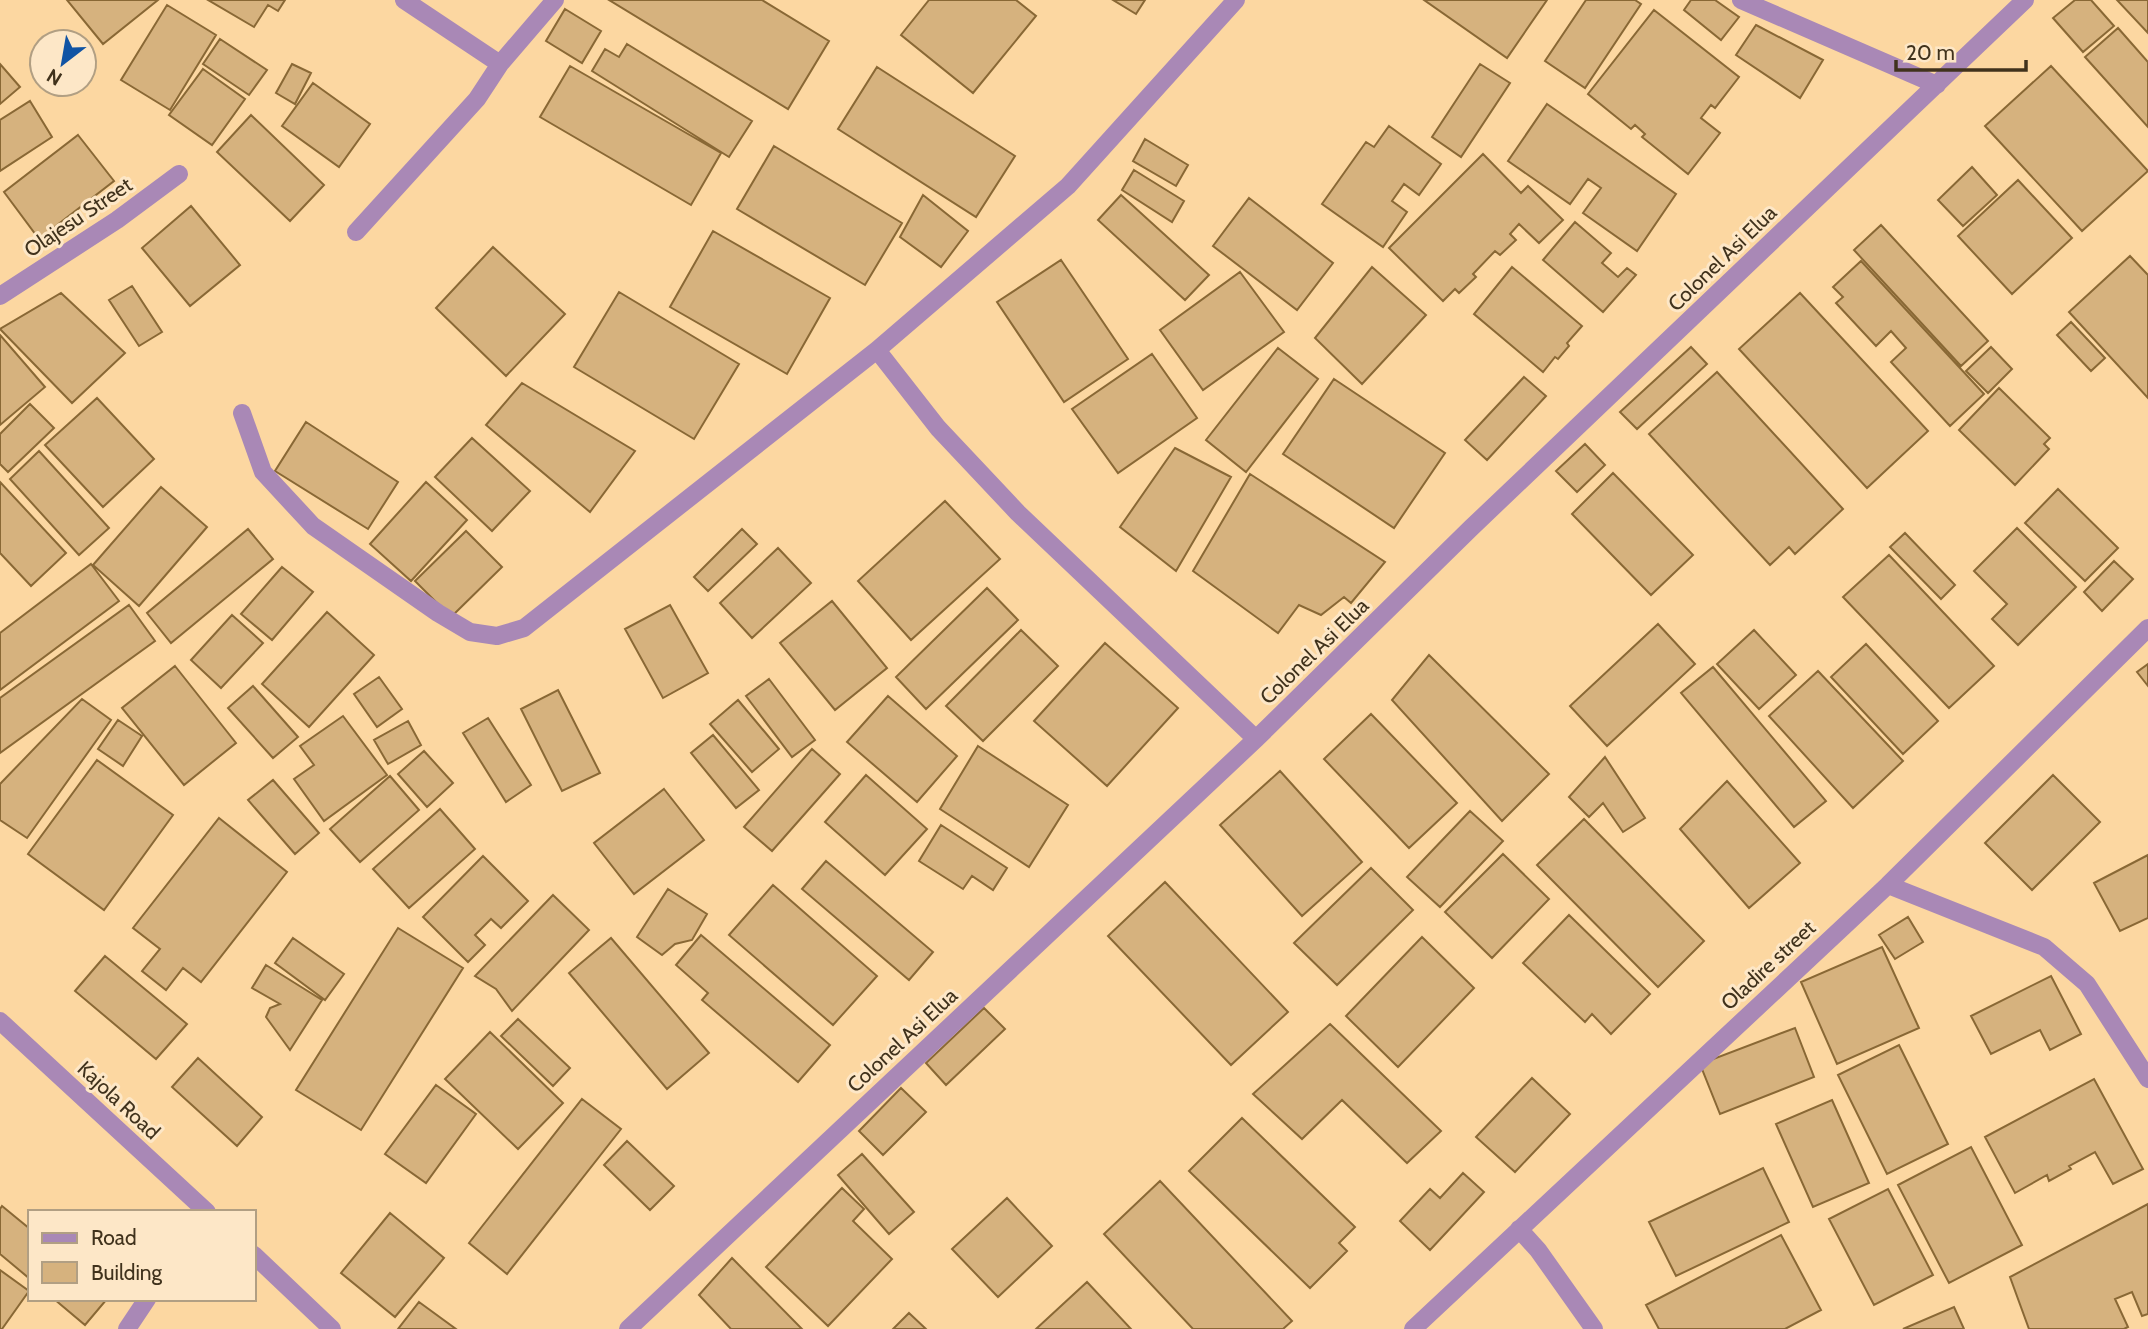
<svg xmlns="http://www.w3.org/2000/svg" width="2148" height="1329" font-family="Cabin,sans-serif">
<style>
.building{fill:#d6b27e;stroke:#896835;stroke-width:2}
.lines{fill:none;stroke-linecap:round;stroke-linejoin:round}
.minor{stroke:#a988b6;stroke-width:18}
.labels{text-anchor:middle;dominant-baseline:central;stroke-width:6;stroke-linejoin:round;paint-order:stroke}
.street-label{font-size:21px;fill:#40321c;stroke:#fde7c7}
</style>
<rect width="100%" height="100%" fill="#fcd7a1"/>
<!-- building -->
<path class="building" d="M67,0H158L103,44Z
M208,0H285L278,11L268,5L254,27Z
M609,0H762L829,41L788,109Z
M929,0H1016L1036,16L973,93L901,35Z
M1113,0H1145L1136,14Z
M1424,0H1547L1507,58Z
M1586,0H1635L1641,4L1585,88L1545,61Z
M1691,0H1715L1739,17L1721,40L1684,10Z
M2075,0H2091L2114,26L2083,52L2053,18Z
M2117,0H2148V33Z
M167,5L216,35L170,110L121,80Z
M565,9L601,31L582,63L546,41Z
M1654,10L1739,77L1715,108L1711,105L1701,118L1720,133L1688,174L1642,137L1645,134L1635,125L1631,129L1588,94Z
M1756,25L1823,60L1800,98L1736,55Z
M2118,28L2148,62V127L2085,57Z
M220,39L267,70L249,95L203,64Z
M627,44L752,121L729,157L592,71L605,49L619,57Z
M0,64L20,87L0,104Z
M292,64L311,73L295,104L276,93Z
M1480,64L1510,83L1461,157L1432,137Z
M570,66L721,153L691,205L540,117Z
M2051,66L2148,171L2082,231L1985,126Z
M877,67L1015,156L976,217L838,129Z
M203,69L245,99L212,145L169,115Z
M313,83L370,124L339,167L282,126Z
M30,101L52,137L0,171V120Z
M1547,104L1676,194L1637,251L1583,213L1601,188L1588,179L1570,204L1508,161Z
M251,115L324,185L290,221L217,152Z
M1389,126L1441,164L1419,195L1404,184L1392,201L1407,212L1383,247L1322,204L1366,142L1374,147Z
M78,135L114,181L39,239L4,192Z
M1145,139L1188,165L1176,186L1133,161Z
M774,146L902,223L865,285L737,209Z
M1483,154L1521,193L1528,186L1563,220L1539,243L1519,224L1510,234L1516,240L1500,255L1495,251L1473,274L1476,277L1459,293L1455,289L1443,301L1389,248Z
M1972,167L1997,195L1963,226L1938,200Z
M1134,170L1184,201L1172,222L1122,190Z
M2018,180L2072,238L2012,294L1958,236Z
M923,195L968,231L941,267L900,237Z
M1121,195L1209,275L1185,300L1098,220Z
M1249,198L1333,263L1297,310L1213,246Z
M191,206L240,265L190,306L142,248Z
M1575,222L1611,253L1602,263L1618,277L1627,268L1636,275L1603,312L1543,260Z
M1881,225L1988,341L1961,366L1854,250Z
M713,231L830,298L787,374L670,307Z
M493,247L565,314L506,376L436,308Z
M2130,256L2148,275V398L2069,312Z
M1061,260L1128,359L1064,402L997,302Z
M1861,261L1984,394L1950,426L1891,362L1906,348L1891,331L1876,346L1836,303L1843,297L1833,287Z
M1372,267L1426,315L1362,384L1315,338Z
M1512,267L1582,326L1567,343L1569,346L1558,359L1555,357L1543,372L1474,314Z
M1240,272L1284,332L1203,390L1160,330Z
M132,286L162,332L139,346L109,300Z
M619,292L739,364L694,439L574,367Z
M61,293L125,353L72,403L0,329Z
M1800,293L1928,431L1867,488L1739,349Z
M2071,322L2105,358L2091,371L2057,335Z
M0,335L45,387L0,425Z
M1691,347L1707,364L1637,429L1620,412Z
M1991,347L2012,369L1988,393L1966,371Z
M1278,348L1318,379L1246,472L1206,440Z
M1152,354L1197,418L1118,473L1072,409Z
M1717,372L1843,509L1795,554L1789,547L1770,565L1649,434Z
M1524,377L1546,396L1487,460L1465,440Z
M1334,379L1445,453L1394,528L1283,454Z
M522,383L635,451L590,512L486,425Z
M1999,388L2050,438L2044,444L2049,449L2015,485L1959,430Z
M97,398L154,459L103,507L45,445Z
M30,404L54,428L8,472L0,464V434Z
M306,422L398,482L368,529L275,471Z
M472,438L530,491L492,531L435,477Z
M1585,444L1605,465L1577,492L1556,471Z
M1175,448L1231,477L1176,571L1120,527Z
M39,451L109,528L79,555L10,479Z
M1613,473L1693,555L1651,595L1572,514Z
M1250,474L1385,562L1351,603L1344,597L1321,615L1299,605L1278,633L1193,571Z
M0,482L66,553L31,586L0,553Z
M426,482L467,520L411,581L370,544Z
M161,487L207,527L139,606L93,565Z
M2058,489L2118,548L2085,581L2025,523Z
M945,501L1000,559L911,640L858,581Z
M2017,528L2076,587L2018,645L1992,619L2007,604L1974,571Z
M248,529L273,559L171,643L147,613Z
M742,529L757,544L708,591L694,577Z
M466,531L502,567L451,617L415,581Z
M1905,533L1955,585L1941,599L1890,547Z
M778,548L811,583L752,638L720,603Z
M1889,555L1994,666L1949,708L1843,597Z
M2114,561L2133,579L2102,611L2084,592Z
M91,564L119,601L0,690V633Z
M282,567L313,592L272,640L241,614Z
M987,588L1018,620L926,709L896,677Z
M832,601L887,668L835,710L780,643Z
M129,605L155,641L0,753V698Z
M670,605L708,673L663,698L625,629Z
M327,612L374,655L309,727L262,684Z
M232,615L263,643L221,688L191,660Z
M1658,624L1695,664L1607,746L1570,706Z
M1021,630L1058,666L983,741L946,706Z
M1754,630L1796,675L1759,709L1717,664Z
M1105,643L1178,708L1107,786L1034,721Z
M1866,644L1938,721L1903,754L1831,677Z
M1429,655L1549,774L1502,821L1392,700Z
M2148,664V686L2137,672Z
M175,666L236,743L184,785L122,708Z
M1713,667L1826,801L1794,827L1681,693Z
M1818,671L1903,761L1853,808L1769,716Z
M379,677L402,709L377,727L354,694Z
M769,679L815,740L792,757L746,696Z
M253,686L298,737L273,758L228,708Z
M558,690L600,773L562,791L521,709Z
M888,696L957,756L917,802L847,742Z
M82,699L111,720L27,838L0,820V784Z
M738,700L779,749L752,772L710,724Z
M1371,714L1457,803L1409,848L1324,759Z
M343,716L387,775L324,821L294,779L314,765L300,746Z
M488,718L531,785L506,802L463,733Z
M118,720L142,736L123,766L98,749Z
M408,721L421,745L388,764L374,740Z
M713,735L759,790L736,808L691,753Z
M978,746L1068,805L1029,867L940,809Z
M812,749L840,774L772,851L744,827Z
M424,751L453,783L427,807L398,774Z
M1605,757L1645,818L1623,832L1603,803L1589,817L1569,797Z
M97,760L173,815L104,910L28,854Z
M1280,771L1362,862L1302,916L1220,825Z
M866,775L927,829L885,875L825,822Z
M2053,775L2100,822L2032,890L1985,843Z
M390,776L419,810L360,862L330,829Z
M273,780L319,833L295,854L248,800Z
M1727,781L1800,863L1749,908L1680,829Z
M664,789L704,840L634,894L594,843Z
M440,809L475,849L409,908L373,869Z
M1470,811L1503,841L1440,907L1407,877Z
M219,818L287,872L201,982L183,968L166,990L142,971L160,949L133,928Z
M1584,819L1704,941L1658,987L1537,865Z
M941,825L1007,868L993,890L972,876L963,889L919,861Z
M1503,854L1549,899L1492,958L1445,912Z
M2148,855V918L2120,931L2094,883Z
M483,856L528,901L501,928L491,919L475,935L485,945L468,962L423,917Z
M826,861L933,952L909,980L802,889Z
M1371,868L1413,910L1337,985L1294,943Z
M1165,882L1288,1012L1231,1065L1108,936Z
M773,885L877,976L833,1025L729,935Z
M668,889L707,914L692,940L675,944L662,955L637,937Z
M553,895L589,930L512,1011L496,989L475,976Z
M1569,915L1650,994L1611,1034L1592,1014L1585,1022L1523,963Z
M1908,917L1923,942L1895,959L1879,935Z
M398,928L463,968L361,1130L296,1090Z
M701,935L830,1045L798,1082L702,1000L708,993L676,965Z
M1422,937L1474,988L1398,1067L1346,1016Z
M293,938L344,974L325,1000L275,963Z
M611,938L709,1053L667,1089L569,973Z
M1882,947L1919,1028L1837,1064L1801,982Z
M105,956L187,1024L156,1059L75,991Z
M266,965L322,1000L290,1050L266,1017L270,1008L280,1004L252,988Z
M2051,976L2081,1034L2050,1050L2040,1030L1991,1054L1971,1016Z
M984,1008L1005,1029L946,1085L926,1063Z
M518,1019L570,1068L553,1086L501,1036Z
M1330,1024L1441,1131L1407,1163L1342,1100L1302,1139L1253,1094Z
M1795,1028L1814,1077L1720,1114L1700,1064Z
M490,1032L563,1103L518,1149L445,1079Z
M1899,1045L1948,1144L1887,1174L1838,1075Z
M198,1058L262,1117L237,1146L172,1087Z
M1532,1078L1570,1114L1515,1172L1476,1137Z
M2094,1079L2143,1169L2113,1184L2095,1152L2069,1166L2071,1169L2049,1181L2047,1175L2015,1193L1985,1137Z
M436,1085L476,1114L426,1183L385,1154Z
M901,1088L926,1112L883,1155L859,1131Z
M582,1099L621,1129L507,1274L469,1243Z
M1832,1100L1869,1183L1813,1207L1776,1124Z
M1242,1118L1355,1227L1339,1243L1347,1251L1310,1288L1189,1171Z
M627,1141L674,1186L650,1210L604,1165Z
M1971,1147L2022,1245L1949,1283L1898,1185Z
M862,1154L914,1212L889,1234L838,1175Z
M1763,1168L1789,1222L1676,1276L1649,1222Z
M1463,1173L1484,1192L1430,1250L1400,1221L1430,1189L1440,1198Z
M1160,1181L1292,1321L1283,1329H1193L1104,1234Z
M842,1188L864,1209L853,1221L892,1259L828,1326L766,1267Z
M1888,1189L1933,1275L1874,1305L1829,1219Z
M1007,1198L1052,1246L998,1297L952,1249Z
M2148,1204V1314L2142,1316L2132,1292L2115,1299L2128,1327L2124,1329H2029L2010,1277Z
M2,1206L30,1229V1279L0,1254V1209Z
M390,1213L444,1258L395,1317L341,1273Z
M1781,1235L1821,1310L1785,1329H1659L1646,1305Z
M732,1258L802,1329H731L699,1295Z
M0,1270L29,1291L2,1329H0Z
M1087,1282L1131,1329H1036Z
M54,1299H107L85,1325Z
M419,1302L456,1329H398Z
M1954,1307L1964,1329H1903Z
M909,1313L926,1329H893Z"/>
<g class="lines">
<!-- minor -->
<path class="minor" d="M404,0L500,64
M1236,0L1068,186L877,350L938,428L1018,513L1256,739
M1741,0L1937,85
M356,232L477,99L500,64L555,0
M0,296L117,220L179,174
M242,413L263,472L313,526L438,613L470,632L497,636L524,628L877,350
M1888,885L2044,947L2087,984L2148,1079
M0,1021L207,1212
M1519,1229L1538,1250L1594,1329
M254,1255L332,1329
M127,1329L147,1299
M628,1329L1256,739L1471,528L2025,0
M1413,1329L1888,885L2148,628"/>
</g>
<g class="labels">
<!-- street labels -->
<g class="street-label">
<text transform="translate(78 217) rotate(-34)">Olajesu Street</text>
<text transform="translate(1722 258) rotate(-44)">Colonel Asi Elua</text>
<text transform="translate(1314 651) rotate(-44)">Colonel Asi Elua</text>
<text transform="translate(1768 965) rotate(-43)">Oladire street</text>
<text transform="translate(902 1040) rotate(-43)">Colonel Asi Elua</text>
<text transform="translate(119 1100) rotate(43)">Kajola Road</text>
</g>
</g>
<!-- legend -->
<rect x="28" y="1210" width="228" height="91" fill="#fde7c7" stroke="#b19f83" stroke-width="2"/>
<rect x="42" y="1233" width="35" height="10" fill="#a988b6" stroke="#b19f83" stroke-width="2"/>
<text x="91" y="1245" font-size="21" fill="#40321c">Road</text>
<rect x="42" y="1262" width="35" height="21" fill="#d6b27e" stroke="#b19f83" stroke-width="2"/>
<text x="91" y="1280" font-size="21" fill="#40321c">Building</text>
<!-- north arrow -->
<g transform="translate(63 63) rotate(211)"><circle r="33" fill="#fde7c7" stroke="#b19f83" stroke-width="2"/>
<path d="M0-5L12 26L0 18L-12 26Z" fill="#1154a4"/>
<text y="-10" font-size="19" font-weight="bold" text-anchor="middle" fill="#40321c">N</text>
</g>
<!-- scale -->
<path d="M1896 60v10h130v-10" fill="none" stroke="#40321c" stroke-width="3.5"/>
<text x="1906" y="60" font-size="21" fill="#40321c" stroke="#fde7c7" stroke-width="5" paint-order="stroke">20 m</text>
</svg>
